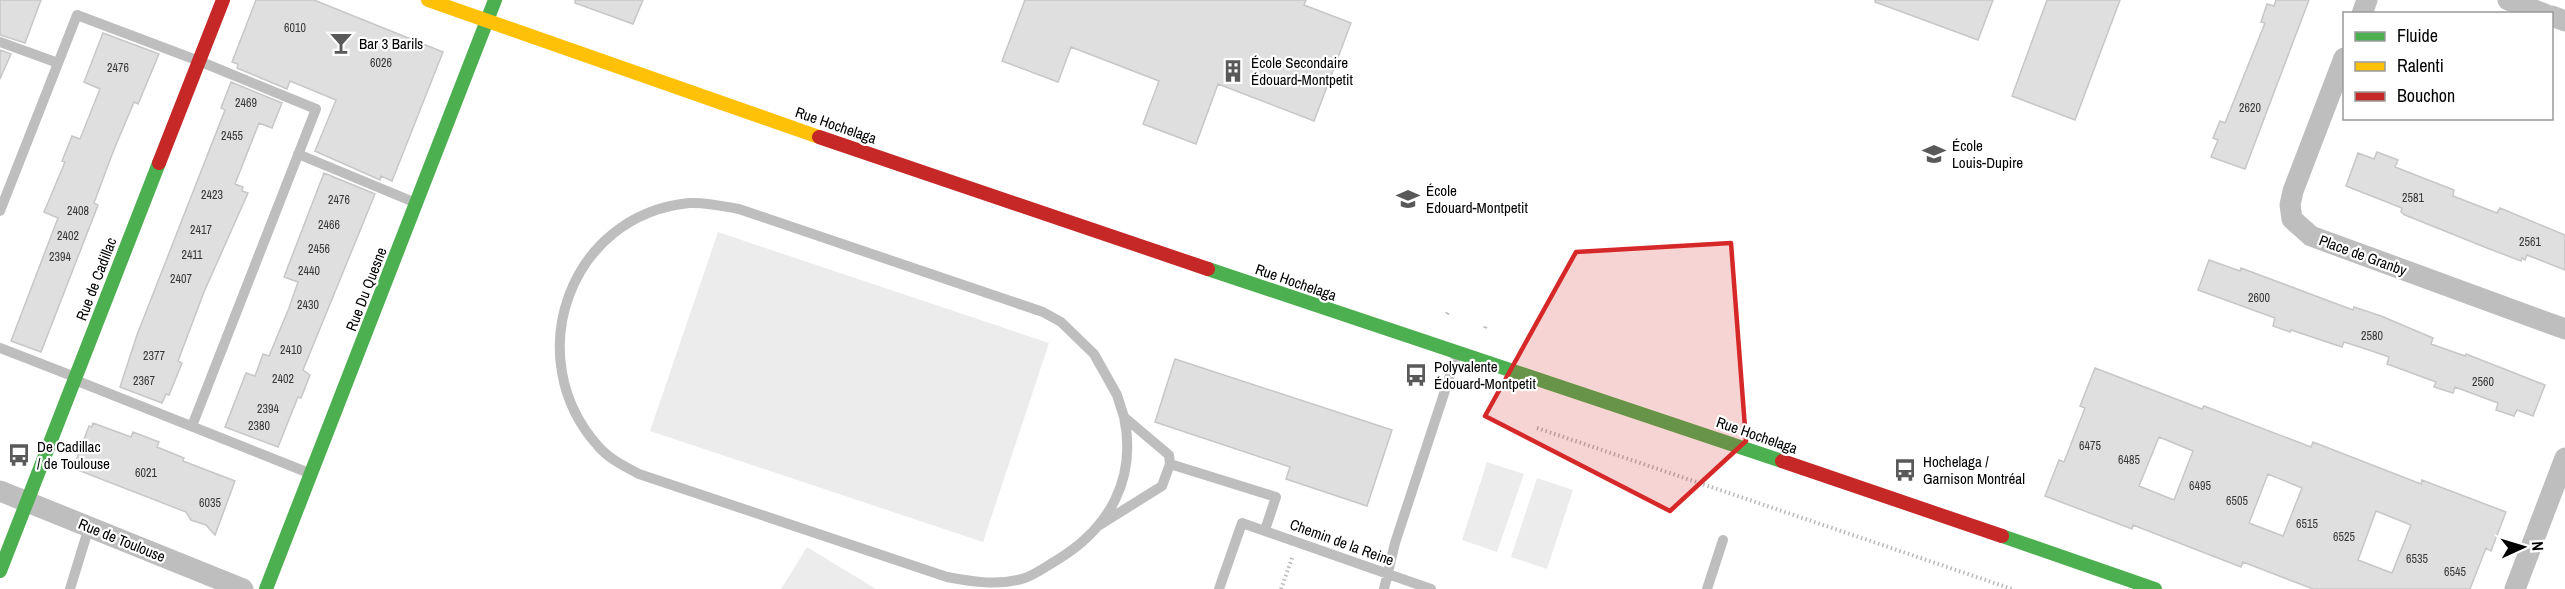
<svg xmlns="http://www.w3.org/2000/svg" width="2565" height="589" font-family="'Archivo Narrow',sans-serif">
<style>
.green{fill:#ececec}
.building{fill:#dfdfdf;stroke:#c7c7c7;stroke-width:1.5;fill-rule:evenodd}
.lines{fill:none;stroke-linecap:round;stroke-linejoin:round}
.path{stroke:#b9b9b9;stroke-width:4;stroke-dasharray:1.5 3;stroke-linecap:butt}
.lane{stroke:#bebebe;stroke-width:10}
.street{stroke:#bebebe;stroke-width:21}
.fast{stroke:#4caf50;stroke-width:14}
.slow{stroke:#ffc107;stroke-width:14}
.jam{stroke:#c62828;stroke-width:14}
.marked{fill:#d62828;fill-opacity:0.2;stroke:#d62828;stroke-width:4.5;stroke-linejoin:round}
.labels{text-anchor:middle;dominant-baseline:central;stroke-width:4.5;stroke-linejoin:round;paint-order:stroke}
.number-label{font-size:12px;fill:#383838}
.poi-label{font-size:15px;fill:#000;stroke:#fff;text-anchor:start}
.street-label{font-size:15px;fill:#000;stroke:#fff}
</style>
<rect width="100%" height="100%" fill="#fff"/>
<!-- green -->
<path class="green" d="M718,232L1049,343L983,542L650,431Z
M1487,462L1524,474L1497,552L1462,540Z
M1537,478L1573,490L1547,569L1511,557Z
M807,547L876,589H781Z"/>
<!-- building -->
<path class="building" d="M0,0H41L25,43L0,35Z
M256,0H314L443,52L392,181L381,176L380,180L315,151L336,100L290,81L287,89L237,68L238,64L232,62Z
M575,0H643L633,24L575,3Z
M1025,0H1306L1304,5L1351,23L1314,121L1218,84L1196,144L1143,124L1159,81L1071,47L1058,82L1002,61Z
M1875,0H1993L1978,40L1875,2Z
M2047,0H2120L2075,120L2012,96Z
M2276,0H2309L2245,169L2211,157L2218,140L2213,138L2220,121L2225,123L2265,23L2261,22L2267,4L2274,6Z
M103,33L159,54L138,104L134,102L113,152L94,203L98,205L41,352L11,341L58,218L44,212L65,162L62,161L72,136L80,139L100,89L84,82Z
M0,50L11,54L0,79Z
M231,82L282,103L272,128L259,123L235,184L243,187L242,191L248,193L204,292L178,361L182,363L169,395L166,394L162,403L120,387L137,335L225,110L221,108Z
M2377,152L2398,160L2395,167L2454,190L2453,196L2497,213L2500,208L2565,235V270L2527,255L2525,260L2522,258L2521,261L2487,248L2405,215L2401,212L2402,208L2346,186L2358,153L2374,159Z
M324,173L375,194L303,370L310,375L301,398L298,397L278,447L225,427L246,373L255,376L263,354L269,356L289,308L298,282L284,277Z
M2209,260L2240,271L2241,268L2353,310L2354,307L2381,316L2433,338L2431,344L2465,356L2466,354L2545,385L2533,416L2517,410L2514,416L2496,410L2498,403L2455,387L2453,393L2434,387L2436,382L2387,364L2389,357L2369,350L2344,342L2342,347L2291,330L2290,332L2273,326L2275,318L2198,290Z
M1175,359L1392,430L1367,506L1286,479L1290,467L1155,422Z
M2095,368L2202,409L2204,406L2311,447L2313,442L2421,484L2422,480L2506,512L2491,551L2486,548L2470,589H2313L2243,562L2241,567L2133,525L2132,529L2045,496L2059,460L2064,462L2085,408L2080,406ZM2159,437L2193,451L2174,500L2139,486ZM2268,474L2302,488L2283,536L2249,523ZM2376,511L2411,525L2392,573L2358,560Z
M93,423L131,437L133,432L159,442L157,447L184,458L183,461L235,481L215,535L206,525L191,520L186,512L75,469L74,466L89,426L92,427Z"/>
<g class="lines">
<!-- path -->
<path class="path" d="M1447,314L1448,312
M1485,328L1486,325
M1537,428L2012,589
M1281,589L1292,558"/>
<!-- lane -->
<path class="lane" d="M0,42L58,63
M298,154L416,203
M0,211L77,15L199,61L316,109L192,426
M0,348L75,377
M75,380L309,473
M1170,464L1276,497L1265,530
M1098,526L1162,486L1170,464L1169,455L1124,417L1117,395L1094,354L1061,322L1043,312L739,209C723,206 705,202 689,203C569,215 519,358 598,446C609,459 624,466 639,474L947,577C973,582 999,586 1025,578C1036,574 1047,566 1057,560C1110,528 1137,478 1124,417
M70,589L89,527
M1219,589L1242,523L1431,589
M1384,589L1395,543L1457,354
M1707,589L1723,540"/>
<!-- street -->
<path class="street" d="M2508,0L2545,14
M2362,14L2367,0
M2552,16L2565,21
M2344,58L2293,191L2290,205L2292,219L2311,236L2565,329
M0,491L243,589
M2515,589L2565,458"/>
<!-- fast -->
<path class="fast" d="M1208,269L1782,461
M2002,536L2155,589
M0,571L159,163
M266,589L495,0"/>
<!-- slow -->
<path class="slow" d="M428,0L819,137"/>
<!-- jam -->
<path class="jam" d="M819,137L1208,269
M159,163L223,0
M1782,461L2002,536"/>
</g>
<!-- marked area -->
<path class="marked" d="M1731,243L1746,441L1670,511L1485,416L1576,252Z"/>
<!-- icons -->
<defs>
<g id="bar-bare" transform="scale(1.8)"><path d="M-6-5H6L.8 .8V4.5H3.5V6h-7V4.5H-.8V.8Z" fill="#595959" stroke="#fff" stroke-width="2.5" paint-order="stroke"/></g>
<g id="building-bare" transform="scale(1.8)"><path d="M-4-6H4V6H1V3H-1V6H-4ZM-2.5-4.3h1.7v1.8h-1.7ZM.8-4.3h1.7v1.8H.8ZM-2.5-1h1.7V.8h-1.7ZM.8-1h1.7V.8H.8Z" fill="#595959" stroke="#fff" stroke-width="2.5" paint-order="stroke"/></g>
<g id="school-bare" transform="scale(1.8)"><path d="M0-5L7-2L0 1L-7-2ZM-4 1L0 2.5L4 1V4Q0 6-4 4Z" fill="#595959" stroke="#fff" stroke-width="2.5" paint-order="stroke"/></g>
<g id="bus-bare" transform="scale(1.8)"><path d="M-5-6H5V4H4V6H2V4H-2V6H-4V4H-5ZM-3.5-4V0h7V-4ZM-3.5 1.2v1.5H-2V1.2ZM2 1.2v1.5H3.5V1.2Z" fill="#595959" stroke="#fff" stroke-width="2.5" paint-order="stroke"/></g>
</defs>
<g fill-rule="evenodd">
<use href="#bar-bare" x="341" y="43"/>
<use href="#building-bare" x="1233" y="71"/>
<use href="#school-bare" x="1934" y="154"/>
<use href="#school-bare" x="1408" y="199"/>
<use href="#bus-bare" x="1416" y="375"/>
<use href="#bus-bare" x="19" y="455"/>
<use href="#bus-bare" x="1905" y="470"/>
</g>
<g class="labels">
<!-- number labels -->
<g class="number-label">
<text x="295" y="28">6010</text>
<text x="381" y="63">6026</text>
<text x="118" y="68">2476</text>
<text x="246" y="103">2469</text>
<text x="2250" y="108">2620</text>
<text x="232" y="136">2455</text>
<text x="212" y="195">2423</text>
<text x="2413" y="198">2581</text>
<text x="339" y="200">2476</text>
<text x="78" y="211">2408</text>
<text x="329" y="225">2466</text>
<text x="201" y="230">2417</text>
<text x="68" y="236">2402</text>
<text x="2530" y="242">2561</text>
<text x="319" y="249">2456</text>
<text x="192" y="255">2411</text>
<text x="60" y="257">2394</text>
<text x="309" y="271">2440</text>
<text x="181" y="279">2407</text>
<text x="2259" y="298">2600</text>
<text x="308" y="305">2430</text>
<text x="2372" y="336">2580</text>
<text x="291" y="350">2410</text>
<text x="154" y="356">2377</text>
<text x="283" y="379">2402</text>
<text x="144" y="381">2367</text>
<text x="2483" y="382">2560</text>
<text x="268" y="409">2394</text>
<text x="259" y="426">2380</text>
<text x="2090" y="446">6475</text>
<text x="2129" y="460">6485</text>
<text x="146" y="473">6021</text>
<text x="2200" y="486">6495</text>
<text x="2237" y="501">6505</text>
<text x="210" y="503">6035</text>
<text x="2307" y="524">6515</text>
<text x="2344" y="537">6525</text>
<text x="2417" y="559">6535</text>
<text x="2455" y="572">6545</text>
</g>
<!-- poi labels -->
<g class="poi-label">
<text x="359" y="43">Bar 3 Barils</text>
<text x="1251" y="62">École Secondaire<tspan x="1251" dy="17">Édouard-Montpetit</tspan></text>
<text x="1952" y="145">École<tspan x="1952" dy="17">Louis-Dupire</tspan></text>
<text x="1426" y="190">École<tspan x="1426" dy="17">Edouard-Montpetit</tspan></text>
<text x="1434" y="366">Polyvalente<tspan x="1434" dy="17">Édouard-Montpetit</tspan></text>
<text x="37" y="446">De Cadillac<tspan x="37" dy="17">/ de Toulouse</tspan></text>
<text x="1923" y="461">Hochelaga /<tspan x="1923" dy="17">Garnison Montréal</tspan></text>
</g>
<!-- street labels -->
<g class="street-label">
<text transform="translate(836 125) rotate(19)">Rue Hochelaga</text>
<text transform="translate(2363 255) rotate(20)">Place de Granby</text>
<text transform="translate(96 279) rotate(-69)">Rue de Cadillac</text>
<text transform="translate(1296 282) rotate(19)">Rue Hochelaga</text>
<text transform="translate(366 289) rotate(-69)">Rue Du Quesne</text>
<text transform="translate(1757 435) rotate(19)">Rue Hochelaga</text>
<text transform="translate(122 540) rotate(22)">Rue de Toulouse</text>
<text transform="translate(1342 542) rotate(20)">Chemin de la Reine</text>
</g>
</g>
<!-- legend -->
<rect x="2343" y="12" width="210" height="108" fill="#ffffff" stroke="#999999" stroke-width="1.5"/>
<rect x="2355" y="32" width="30" height="9" fill="#4caf50" stroke="#999999" stroke-width="1.5"/>
<text x="2397" y="42" font-size="18" fill="#000000">Fluide</text>
<rect x="2355" y="62" width="30" height="9" fill="#ffc107" stroke="#999999" stroke-width="1.5"/>
<text x="2397" y="72" font-size="18" fill="#000000">Ralenti</text>
<rect x="2355" y="92" width="30" height="9" fill="#c62828" stroke="#999999" stroke-width="1.5"/>
<text x="2397" y="102" font-size="18" fill="#000000">Bouchon</text>
<!-- north arrow -->
<g transform="translate(2523 547) rotate(86)" stroke="#ffffff" stroke-width="4.5" paint-order="stroke">
<path d="M0-4.5L10 22L0 15L-10 22Z" fill="#000000"/>
<text y="-9" font-size="16" font-weight="bold" text-anchor="middle" fill="#000000">N</text>
</g>
</svg>
